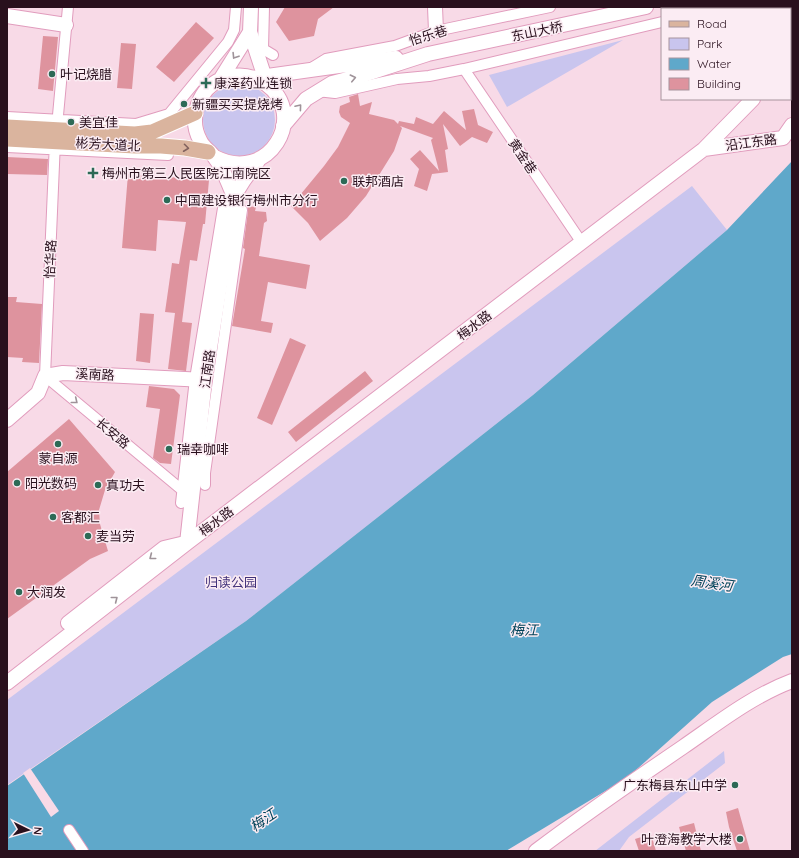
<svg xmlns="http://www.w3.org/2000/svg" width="799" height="858" font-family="Quicksand,'Noto Sans SC',sans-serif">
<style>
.green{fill:#c9c5ee}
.water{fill:#5fa8ca}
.pier{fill:#f8dae7}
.building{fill:#de939e}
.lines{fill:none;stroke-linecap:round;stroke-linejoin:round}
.street-casing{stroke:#e19cbd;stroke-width:12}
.secondary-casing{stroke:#e19cbd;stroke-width:16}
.primary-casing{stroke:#fff;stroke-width:17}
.street{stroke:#fff;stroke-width:10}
.secondary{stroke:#fff;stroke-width:14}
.primary{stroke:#dab49e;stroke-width:15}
.oneway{stroke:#9f9399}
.oneway2{stroke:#82625e}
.poi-dot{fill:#2c6a56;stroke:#fbecf3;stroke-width:1.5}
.labels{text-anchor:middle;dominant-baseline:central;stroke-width:3;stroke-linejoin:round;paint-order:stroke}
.street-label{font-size:13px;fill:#29101d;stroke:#fbecf3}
.poi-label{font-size:13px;fill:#29101d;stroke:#fbecf3;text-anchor:start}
.park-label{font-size:13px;fill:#41317a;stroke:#fbecf3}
.water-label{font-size:14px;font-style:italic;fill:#004259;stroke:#fbecf3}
</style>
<rect width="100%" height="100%" fill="#f8dae7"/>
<!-- green -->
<path class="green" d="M623,40L507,107L489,75Z
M203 120a36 36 0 1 1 72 0a36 36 0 1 1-72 0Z
M692,186L727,230L533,395L246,621L7,785V700Z
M724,751L725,763L629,837L619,851H595Z"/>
<!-- water -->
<path class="water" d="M792,161V654L783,657L712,702L627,778L506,851H7V786L246,621L533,395L727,230Z"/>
<!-- pier -->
<path class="pier" d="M30,768L59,811L51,817L23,773Z"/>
<!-- building -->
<path class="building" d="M285,7H334L318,19L314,36L289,41L276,22Z
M196,22L214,38L174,82L156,67Z
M43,36L58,37L53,91L38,89Z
M121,43L136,44L132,89L117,88Z
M358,94L360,106L372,102L369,114L394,120L398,124L399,121L414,124L416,117L433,124L444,111L466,130L462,111L474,109L478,125L493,132L487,143L472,137L460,146L443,124L448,149L445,150L448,172L432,174L427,191L414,186L419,169L410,159L420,150L439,171L431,140L433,138L400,126L402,128L394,151L366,196L347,218L320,241L308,223L291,206L324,166L338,147L350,123L341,117L339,112L340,106L350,102L349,97Z
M7,157L48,159L47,175L7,174Z
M128,174L209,180L205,224H203L197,261L190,260L182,322L192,323L186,371L168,369L175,313L165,312L172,263L179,264L186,222L158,220L156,251L122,248Z
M247,206L256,207L255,211L266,212L267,221L264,223L259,256L310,265L306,289L268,282L261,321L273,323L271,333L232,326L245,249L243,248L248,211Z
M7,297H17L16,302L42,304L39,363L22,362L23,358L7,357Z
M140,313L154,314L150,363L136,361Z
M290,338L306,345L272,425L257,418Z
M365,371L373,381L296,442L288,432Z
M149,386L174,389L180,395L171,464L160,463L153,458L160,409L146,407Z
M69,419L115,472L105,490L99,510L100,524L108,551L90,559L7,619V472Z
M738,808L750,851H737L729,827L726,812Z
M694,823L701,851H686L679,827Z
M651,834L656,851H639L635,839Z"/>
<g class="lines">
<!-- street casing -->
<g class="street-casing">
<path id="street" d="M264,7L263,49L273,55
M313,67L326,59L395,46L436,31L550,7
M464,69L582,243
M317,91L335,93L397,79L429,76L464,69L662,22
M7,117L136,124L169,114L228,42L234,30L236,7
M57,126L68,7
M55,141L45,376L182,490
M7,147L168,155
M205,485V473L242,210
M181,503L195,379L224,202
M69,830L83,851"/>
</g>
<!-- secondary casing -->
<g class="secondary-casing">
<path id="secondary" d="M251,7L250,32L267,84
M435,7L436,31
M730,7L734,9
M7,16L66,25
M790,48L792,50
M253,78L396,58
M220,80L250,32
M283,126L306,99L332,83L363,75L428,54L646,7
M704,149L783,138L792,125
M215,157C269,185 309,115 266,84C252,75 237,73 222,79C199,88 188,118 200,140C204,149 211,151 215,158C224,169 228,184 234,196
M7,420L38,393L45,376L63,373L205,380
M187,543L205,380L234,196L244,180L258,161
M68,623L164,548L185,543
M7,683L187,543L704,149L753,99
M536,851C584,815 633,781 683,747C718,723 752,696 792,681"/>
</g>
<!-- primary casing -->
<g class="primary-casing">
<path id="primary" d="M7,127L135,134L152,132L195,113
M7,139L135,146H161L185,148L208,152"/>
</g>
<!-- street -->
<use href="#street" class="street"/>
<!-- secondary -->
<use href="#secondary" class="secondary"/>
<!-- primary -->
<use href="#primary" class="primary"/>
</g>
<!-- one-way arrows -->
<defs><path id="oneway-chevron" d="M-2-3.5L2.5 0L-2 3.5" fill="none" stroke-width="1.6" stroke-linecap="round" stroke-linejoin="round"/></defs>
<g class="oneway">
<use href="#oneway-chevron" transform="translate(235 56) rotate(122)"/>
<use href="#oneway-chevron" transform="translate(353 78) rotate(-13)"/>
<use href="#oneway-chevron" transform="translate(299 107) rotate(-50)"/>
<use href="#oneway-chevron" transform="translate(75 401) rotate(39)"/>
<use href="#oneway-chevron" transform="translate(152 557) rotate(142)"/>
<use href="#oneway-chevron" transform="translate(115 599) rotate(-38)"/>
</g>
<use class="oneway2" href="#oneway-chevron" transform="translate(186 148) rotate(7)"/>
<!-- markers -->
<g class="poi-dot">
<circle cx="52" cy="74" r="4"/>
<path d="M204 77h4v4h4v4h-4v4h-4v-4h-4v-4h4z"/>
<circle cx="184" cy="104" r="4"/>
<circle cx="71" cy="122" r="4"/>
<path d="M91 167h4v4h4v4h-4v4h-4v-4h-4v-4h4z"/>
<circle cx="344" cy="181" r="4"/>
<circle cx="167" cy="200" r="4"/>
<circle cx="58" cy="444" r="4"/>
<circle cx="169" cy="449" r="4"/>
<circle cx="17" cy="483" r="4"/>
<circle cx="98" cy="485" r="4"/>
<circle cx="53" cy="517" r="4"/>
<circle cx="88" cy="536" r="4"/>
<circle cx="19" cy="592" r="4"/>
<circle cx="735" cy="785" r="4"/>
<circle cx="740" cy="839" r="4"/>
</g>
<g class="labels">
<!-- street labels -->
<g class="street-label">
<text transform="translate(537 31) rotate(-12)">东山大桥</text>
<text transform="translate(428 35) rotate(-17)">怡乐巷</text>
<text transform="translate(751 142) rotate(-8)">沿江东路</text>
<text transform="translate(108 144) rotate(3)">彬芳大道北</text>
<text transform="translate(523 156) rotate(56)">黄金巷</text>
<text transform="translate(50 259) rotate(-87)">怡华路</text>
<text transform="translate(474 325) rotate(-37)">梅水路</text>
<text transform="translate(207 369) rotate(-82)">江南路</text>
<text transform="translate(95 374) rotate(3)">溪南路</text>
<text transform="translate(113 433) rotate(40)">长安路</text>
<text transform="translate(216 521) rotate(-37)">梅水路</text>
</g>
<!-- poi labels -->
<g class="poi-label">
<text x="60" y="74">叶记烧腊</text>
<text x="214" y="83">康泽药业连锁</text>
<text x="192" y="104">新疆买买提烧烤</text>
<text x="79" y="122">美宜佳</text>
<text x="102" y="173">梅州市第三人民医院江南院区</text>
<text x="352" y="181">联邦酒店</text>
<text x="175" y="200">中国建设银行梅州市分行</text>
<text x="177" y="449">瑞幸咖啡</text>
<text x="58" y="458" text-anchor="middle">蒙自源</text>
<text x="25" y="483">阳光数码</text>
<text x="106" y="485">真功夫</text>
<text x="61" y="517">客都汇</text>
<text x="96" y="536">麦当劳</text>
<text x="27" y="592">大润发</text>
<text x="727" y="785" text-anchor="end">广东梅县东山中学</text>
<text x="732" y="839" text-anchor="end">叶澄海教学大楼</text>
</g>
<!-- park labels -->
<g class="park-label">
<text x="231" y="582">归读公园</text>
</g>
<!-- water labels -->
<g class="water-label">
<text transform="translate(712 583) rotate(8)">周溪河</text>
<text x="524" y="630">梅江</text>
<text transform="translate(263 820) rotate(-34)">梅江</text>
</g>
</g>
<!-- border -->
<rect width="799" height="858" fill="none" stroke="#29101d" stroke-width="16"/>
<!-- legend -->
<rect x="661" y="8" width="130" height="92" fill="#fbecf3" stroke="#a7949d"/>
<rect x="669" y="21" width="20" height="6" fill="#dab49e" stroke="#a7949d"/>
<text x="697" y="28" font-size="12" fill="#29101d">Road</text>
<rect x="669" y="38" width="20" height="12" fill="#c9c5ee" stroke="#a7949d"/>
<text x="697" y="48" font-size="12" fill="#29101d">Park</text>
<rect x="669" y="58" width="20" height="12" fill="#5fa8ca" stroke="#a7949d"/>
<text x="697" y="68" font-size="12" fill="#29101d">Water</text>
<rect x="669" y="78" width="20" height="12" fill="#de939e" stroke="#a7949d"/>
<text x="697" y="88" font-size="12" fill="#29101d">Building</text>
<!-- north arrow -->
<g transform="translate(28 830) rotate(95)" stroke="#fbecf3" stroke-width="3" paint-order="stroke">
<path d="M0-3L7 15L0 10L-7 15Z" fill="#29101d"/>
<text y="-6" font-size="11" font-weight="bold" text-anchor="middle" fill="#29101d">N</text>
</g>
</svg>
